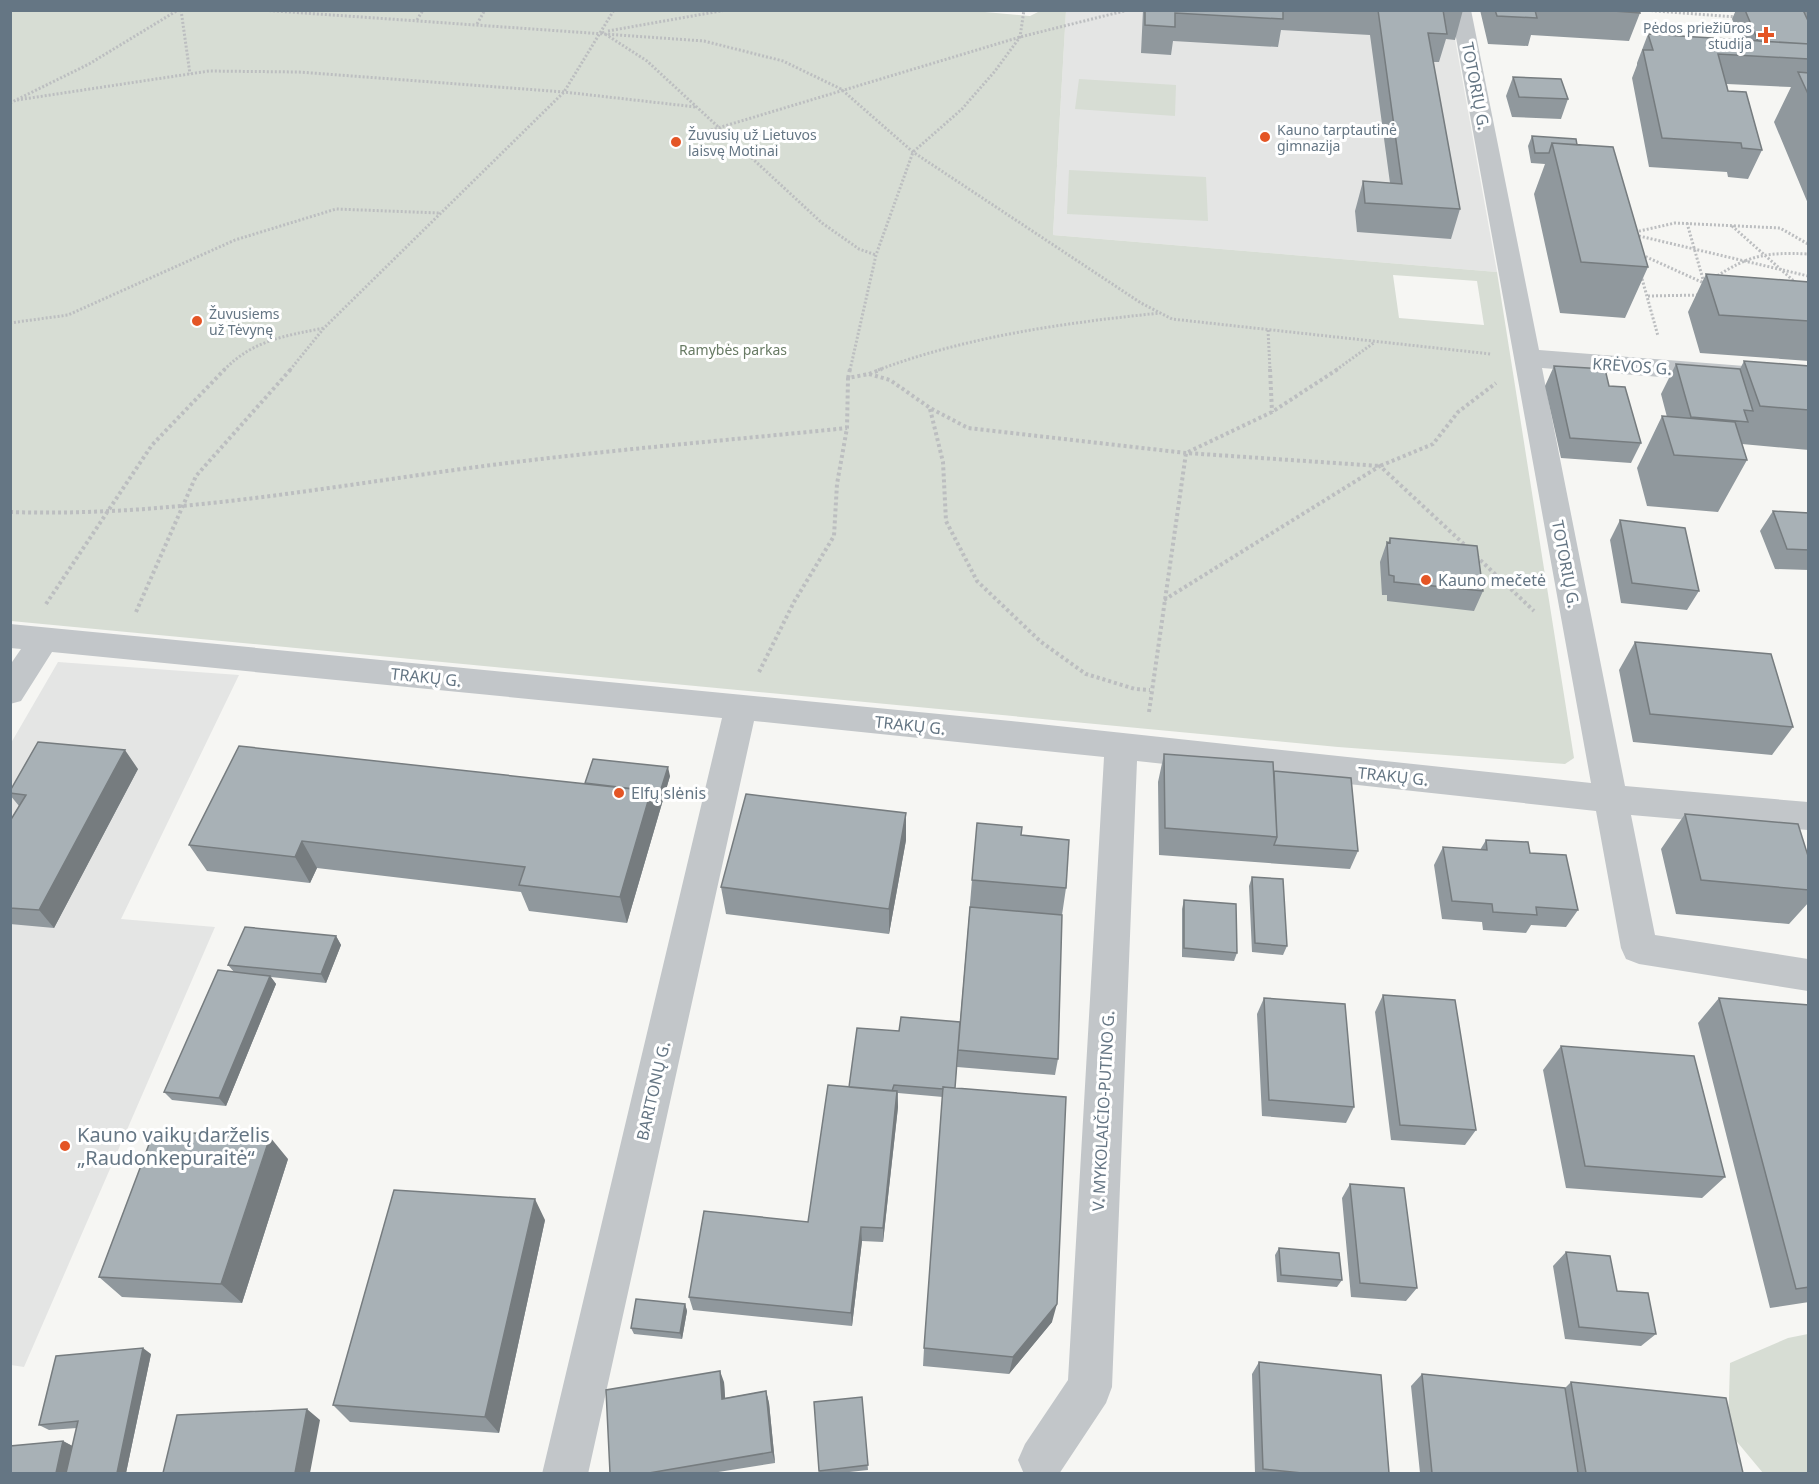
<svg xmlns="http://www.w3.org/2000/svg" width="1819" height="1484" font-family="'Noto Sans',sans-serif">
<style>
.built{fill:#e4e5e4}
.green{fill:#d7ddd4;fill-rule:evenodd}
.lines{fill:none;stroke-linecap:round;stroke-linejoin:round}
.path-far1{stroke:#bcbec0;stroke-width:3;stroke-dasharray:2 2;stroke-linecap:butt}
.path{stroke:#bcbec0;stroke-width:4;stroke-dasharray:3 3;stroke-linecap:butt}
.minor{fill:#c2c6c9;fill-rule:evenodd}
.wall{fill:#90989d}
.shaded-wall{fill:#767c7f}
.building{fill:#a8b1b6;stroke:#767c7f;stroke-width:1.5}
.poi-dot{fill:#e45525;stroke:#fff;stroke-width:2}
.labels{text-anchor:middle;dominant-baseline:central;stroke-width:6;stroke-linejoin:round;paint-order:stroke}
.far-poi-label{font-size:14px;fill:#657684;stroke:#fff;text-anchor:start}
.far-park-label{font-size:14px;fill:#687b64;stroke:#fff}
.street-label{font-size:16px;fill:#657684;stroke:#fff}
.poi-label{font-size:16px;fill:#657684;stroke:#fff;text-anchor:start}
.near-poi-label{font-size:20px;fill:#657684;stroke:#fff;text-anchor:start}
</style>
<rect width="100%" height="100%" fill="#f6f6f3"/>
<!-- built -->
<path class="built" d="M1066,11H1450L1497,272L1053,235Z
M58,662L239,675L121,919L215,927L24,1367L11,1365V743Z"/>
<!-- green -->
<path class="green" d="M963,10L1030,16L1040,11H1066L1053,235L1497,272L1574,758L1565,764L1338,747L11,621L10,11ZM1393,275L1477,281L1484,325L1399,318Z
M1079,79L1176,85L1175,116L1075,109Z
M1069,170L1206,177L1208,221L1067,214Z
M1808,1334V1473H1763L1728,1431L1730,1363L1788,1338Z"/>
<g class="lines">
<!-- path-far1 -->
<path class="path-far1" d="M181,10L190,74
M261,10L704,41L783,61L841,89L913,152L1141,303L1172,319L1491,354
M1643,10L1736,17
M417,20L423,10
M477,24L485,10
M608,31L726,10
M602,32L647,61L822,223L859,249L876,255
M17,100L209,71L299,72L564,92L696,107
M10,103L89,64L178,10
M688,137L1020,37L1128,10
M1687,223L1704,283
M1732,226L1796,283
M1635,232L1675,223L1780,228L1808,244
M1635,235L1808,276
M1642,255L1706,284
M1641,275L1658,336
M1714,278C1749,255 1766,252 1808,254
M1648,296L1701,295
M10,323L68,315L235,240L336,209L439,213
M1268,330L1270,370
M224,370C253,340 285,336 324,328
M290,370L324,328L564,92L614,10
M850,370L876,255L913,152L962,109L995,71L1020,37L1024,10
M878,370C969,336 1064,323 1160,313
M1336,370L1375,342"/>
<!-- path -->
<path class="path" d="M1270,369L1272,412
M869,374L882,369
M848,378L850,369
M930,409L943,462L946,521L977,581L1041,642L1086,674L1135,689L1150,690
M10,512C167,517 314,489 469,468C595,451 721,441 847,428
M1476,556L1534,611
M1164,600L1380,466L1467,547
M46,604L152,445L225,369
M136,612L196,476L291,369
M759,672L794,602L834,536L837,484L847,428L848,378L869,374L890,380L930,408L968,428L1186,453L1380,466L1433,444L1458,412L1496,383
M1149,712L1186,453L1272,412L1338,369"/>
<!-- minor -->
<path class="minor" d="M1451,10H1471L1539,350L1808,371V388L1542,368L1625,786L1808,802V830L1631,815L1655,935L1808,959V991L1639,964L1626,959L1621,948L1596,811L1137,761L1112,1387L1106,1403L1059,1474H1024L1018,1460L1025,1444L1068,1380L1104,757L754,721L588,1474H542L722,718L52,652L21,701L10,704V665L21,649L10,648V624L1011,721L1591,783Z"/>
</g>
<!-- wall -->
<path class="wall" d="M1143,10H1463L1455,40L1446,39L1439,62H1433L1460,209L1451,239L1357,232L1355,211L1363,181L1390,183L1370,35L1281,30L1278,47L1173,41L1171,55L1141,53Z
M1480,10H1639L1640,13L1629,41L1531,35L1528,46L1488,44Z
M1736,10H1809V206L1774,122L1791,87L1727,84L1728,91L1762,150L1748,179L1728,177L1727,172L1649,167L1632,78L1637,65V63L1648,34L1741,40L1732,19Z
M1513,77L1568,99L1561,119L1512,117L1506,96Z
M1532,136L1577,145L1648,267L1625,318L1560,313L1534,194L1545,164L1531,163L1528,146Z
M1706,274L1809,282V361L1700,353L1688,312Z
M1744,361L1809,366V450L1742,444L1747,460L1718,512L1647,506L1637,468L1662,416L1667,417L1661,394L1676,364L1740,369Z
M1554,366L1609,386L1641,443L1631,463L1561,458L1545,386Z
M1773,511L1809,513V570L1775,569L1760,531Z
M1620,520L1699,591L1687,610L1621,603L1610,540Z
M1390,538L1483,591L1474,611L1387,601V595H1382L1380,562L1387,542L1388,543Z
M1635,642L1793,727L1772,755L1633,742L1619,670Z
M1164,754L1274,771L1358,851L1350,869L1159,855L1158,782Z
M138,769L54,928L10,924V821L19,806L10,795V791Z
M670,776L627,923L529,911L521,892L317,868L310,883L207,871L189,845L585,783Z
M1685,814L1809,859V902L1789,924L1676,914L1661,849Z
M1021,835L1066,888L1062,915L1058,1059L1055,1075L957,1067L958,1052L955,1088L1052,1322L1009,1374L923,1366L924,1348L943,1097L898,1093V1107L883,1242L862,1241L852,1326L693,1310L689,1297L808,1222L849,1087L899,1031L960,1022L972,880Z
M906,840L889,934L726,914L721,887Z
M1486,840L1530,853L1578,910L1566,927L1531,925L1526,933L1483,930L1482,922L1442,919L1434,865L1443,847L1480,850Z
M1252,877L1287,946L1283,955L1252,952L1249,886Z
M1184,900L1237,953L1234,961L1182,957V909Z
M336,936L341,945L326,983L271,977L276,984L226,1106L172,1100L164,1092L234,972L228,965Z
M1383,995L1476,1130L1465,1145L1391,1140L1375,1012Z
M1264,998L1354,1107L1346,1123L1262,1116L1257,1014Z
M1719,998L1809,1005V1302L1770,1308L1698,1023Z
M1561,1046L1725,1177L1702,1198L1566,1188L1543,1070Z
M288,1159L242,1303L122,1297L99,1277Z
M1350,1184L1417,1288L1406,1301L1351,1297L1342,1198Z
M545,1220L499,1433L350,1422L333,1405Z
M1279,1248L1342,1280L1337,1287L1277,1282L1275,1255Z
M1566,1252L1617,1291L1656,1334L1641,1346L1565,1339L1553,1266Z
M685,1304L687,1311L682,1339L634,1334L631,1328Z
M151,1354L126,1473H10L63,1441L72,1446L77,1428L49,1430L39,1425Z
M1259,1362L1389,1473H1255L1252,1374Z
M1422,1374L1565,1388L1571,1382L1743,1473H1420L1411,1386Z
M724,1382L725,1398L766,1391L769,1403L775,1463L712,1473H610Z
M862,1397L868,1470L840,1473H820L819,1471Z"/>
<!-- shaded-wall -->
<path class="shaded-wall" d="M125,750L138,769L54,928L39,910Z
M668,767L670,776L627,923L620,897L651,791Z
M906,813V840L889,934V909Z
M302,841L317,868L310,883L295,857Z
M336,936L341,945L326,983L321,974Z
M270,976L276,984L226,1106L219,1098Z
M897,1091L898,1107L883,1242V1228Z
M270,1137L288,1159L242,1303L221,1284Z
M535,1199L545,1220L499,1433L485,1417Z
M861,1227L862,1241L852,1326L851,1313Z
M685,1304L687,1311L682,1339L680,1333Z
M1057,1304L1052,1322L1009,1374L1013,1357Z
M143,1348L151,1354L126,1473H117Z
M720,1371L724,1382L726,1410L722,1399Z
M766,1391L769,1403L775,1463L772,1452Z
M307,1409L320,1420L310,1473H295Z
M63,1441L82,1451L77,1473H56Z"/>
<!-- building -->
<path class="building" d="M1145,10H1283V19L1175,13V27L1145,25Z
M1378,10H1443L1447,34L1428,33L1460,209L1365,203L1363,181L1402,184Z
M1495,10H1535L1537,18L1497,16Z
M1599,10H1639L1640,13Z
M1745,10H1803L1809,23V44L1758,41Z
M1648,34L1809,44V59L1718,54L1728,91L1746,92L1762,150L1742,148L1741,143L1662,138L1643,50H1653Z
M1798,72L1809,73V96Z
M1513,77L1561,79L1568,99L1519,97Z
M1532,136L1576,139L1577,145L1552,143L1549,153H1535Z
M1552,143L1613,147L1648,267L1581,262Z
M1706,274L1809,282V321L1719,315Z
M1744,361L1809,366V410L1760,406Z
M1676,364L1740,369L1753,411L1744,410L1748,422L1691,417Z
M1554,366L1605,369L1609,386L1625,387L1641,443L1570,438Z
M1662,416L1735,422L1747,460L1674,455Z
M1773,511L1809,513V550L1787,549Z
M1620,520L1685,528L1699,591L1632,583Z
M1390,538L1477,546L1483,591L1394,582V576L1389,575L1387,542L1390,543Z
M1635,642L1771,654L1793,727L1650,714Z
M38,742L125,750L39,910L10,908V821L26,795L10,793V791Z
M239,746L651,791L620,897L519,885L525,867L302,841L295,857L189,845Z
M1164,754L1273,762L1277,837L1165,828Z
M593,759L668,767L655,808L651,791L585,783Z
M1274,771L1351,778L1358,851L1274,845L1277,837Z
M746,794L906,813L889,909L721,887Z
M1685,814L1798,824L1809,859V890L1701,880Z
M977,823L1022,827L1021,835L1069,840L1066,888L972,880Z
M1486,840L1528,842L1530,853L1566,855L1578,910L1536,907L1537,915L1493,912L1492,904L1452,901L1443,847L1487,850Z
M1252,877L1283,879L1287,946L1255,943Z
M1184,900L1236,904L1237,953L1184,948Z
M970,907L1062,915L1058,1059L958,1050Z
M245,927L336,936L321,974L228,965Z
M218,970L270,976L219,1098L164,1092Z
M1383,995L1455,1000L1476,1130L1400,1125Z
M1264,998L1345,1004L1354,1107L1269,1100Z
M1719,998L1809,1005V1287L1796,1289Z
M901,1017L960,1022L955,1088L943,1087V1089L894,1085L892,1091L849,1087L857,1028L899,1031Z
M1561,1046L1694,1056L1725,1177L1585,1166Z
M828,1085L897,1091L883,1228L861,1227L851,1313L689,1297L704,1211L808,1222Z
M943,1087L1066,1097L1057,1304L1013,1357L924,1348Z
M154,1131L270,1137L221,1284L99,1277Z
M1350,1184L1404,1188L1417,1288L1360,1283Z
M394,1190L535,1199L485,1417L333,1405Z
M1279,1248L1339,1253L1342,1280L1281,1275Z
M1566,1252L1610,1256L1617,1291L1648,1293L1656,1334L1579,1327Z
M636,1299L685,1304L680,1333L631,1328Z
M143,1348L117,1473H66L78,1421L39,1425L56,1356Z
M1259,1362L1381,1375L1389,1473H1302L1263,1469Z
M720,1371L722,1399L766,1391L772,1452L649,1473H610L606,1390Z
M1422,1374L1565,1388L1578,1473H1432Z
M1571,1382L1726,1398L1743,1473H1586Z
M862,1397L868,1465L819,1471L814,1402Z
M307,1409L295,1473H163L177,1415Z
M63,1441L56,1473H10V1446Z"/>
<!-- markers -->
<g class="poi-dot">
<path d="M1763 26h6v6h6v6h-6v6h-6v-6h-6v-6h6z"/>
<circle cx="1265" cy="137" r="6"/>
<circle cx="676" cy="142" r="6"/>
<circle cx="197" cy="321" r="6"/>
<circle cx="1426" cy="580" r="6"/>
<circle cx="619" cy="793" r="6"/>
<circle cx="65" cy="1146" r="6"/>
</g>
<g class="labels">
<!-- far-poi labels -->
<g class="far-poi-label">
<text x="1752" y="27" text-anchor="end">Pėdos priežiūros<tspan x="1752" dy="16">studija</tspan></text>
<text x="1277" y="129">Kauno tarptautinė<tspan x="1277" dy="16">gimnazija</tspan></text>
<text x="688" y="134">Žuvusių už Lietuvos<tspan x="688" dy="16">laisvę Motinai</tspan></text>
<text x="209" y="313">Žuvusiems<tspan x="209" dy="16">už Tėvynę</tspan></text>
</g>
<!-- far-park labels -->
<g class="far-park-label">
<text x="733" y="349">Ramybės parkas</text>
</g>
<!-- street labels -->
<g class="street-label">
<text transform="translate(1476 86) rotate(79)">TOTORIŲ G.</text>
<text transform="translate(1632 366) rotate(4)">KRĖVOS G.</text>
<text transform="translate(1566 564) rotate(79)">TOTORIŲ G.</text>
<text transform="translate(426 677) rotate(6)">TRAKŲ G.</text>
<text transform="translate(910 725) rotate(6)">TRAKŲ G.</text>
<text transform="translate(1393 776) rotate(6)">TRAKŲ G.</text>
<text transform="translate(653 1091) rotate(-77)">BARITONŲ G.</text>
<text transform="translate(1103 1111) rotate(-87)">V. MYKOLAIČIO-PUTINO G.</text>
</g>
<!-- poi labels -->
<g class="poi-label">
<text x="1438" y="580">Kauno mečetė</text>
<text x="631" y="793">Elfų slėnis</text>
</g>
<!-- near-poi labels -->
<g class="near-poi-label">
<text x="77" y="1134">Kauno vaikų darželis<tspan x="77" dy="23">„Raudonkepuraitė“</tspan></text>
</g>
</g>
<!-- border -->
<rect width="1819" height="1484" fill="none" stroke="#657684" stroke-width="24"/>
</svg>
